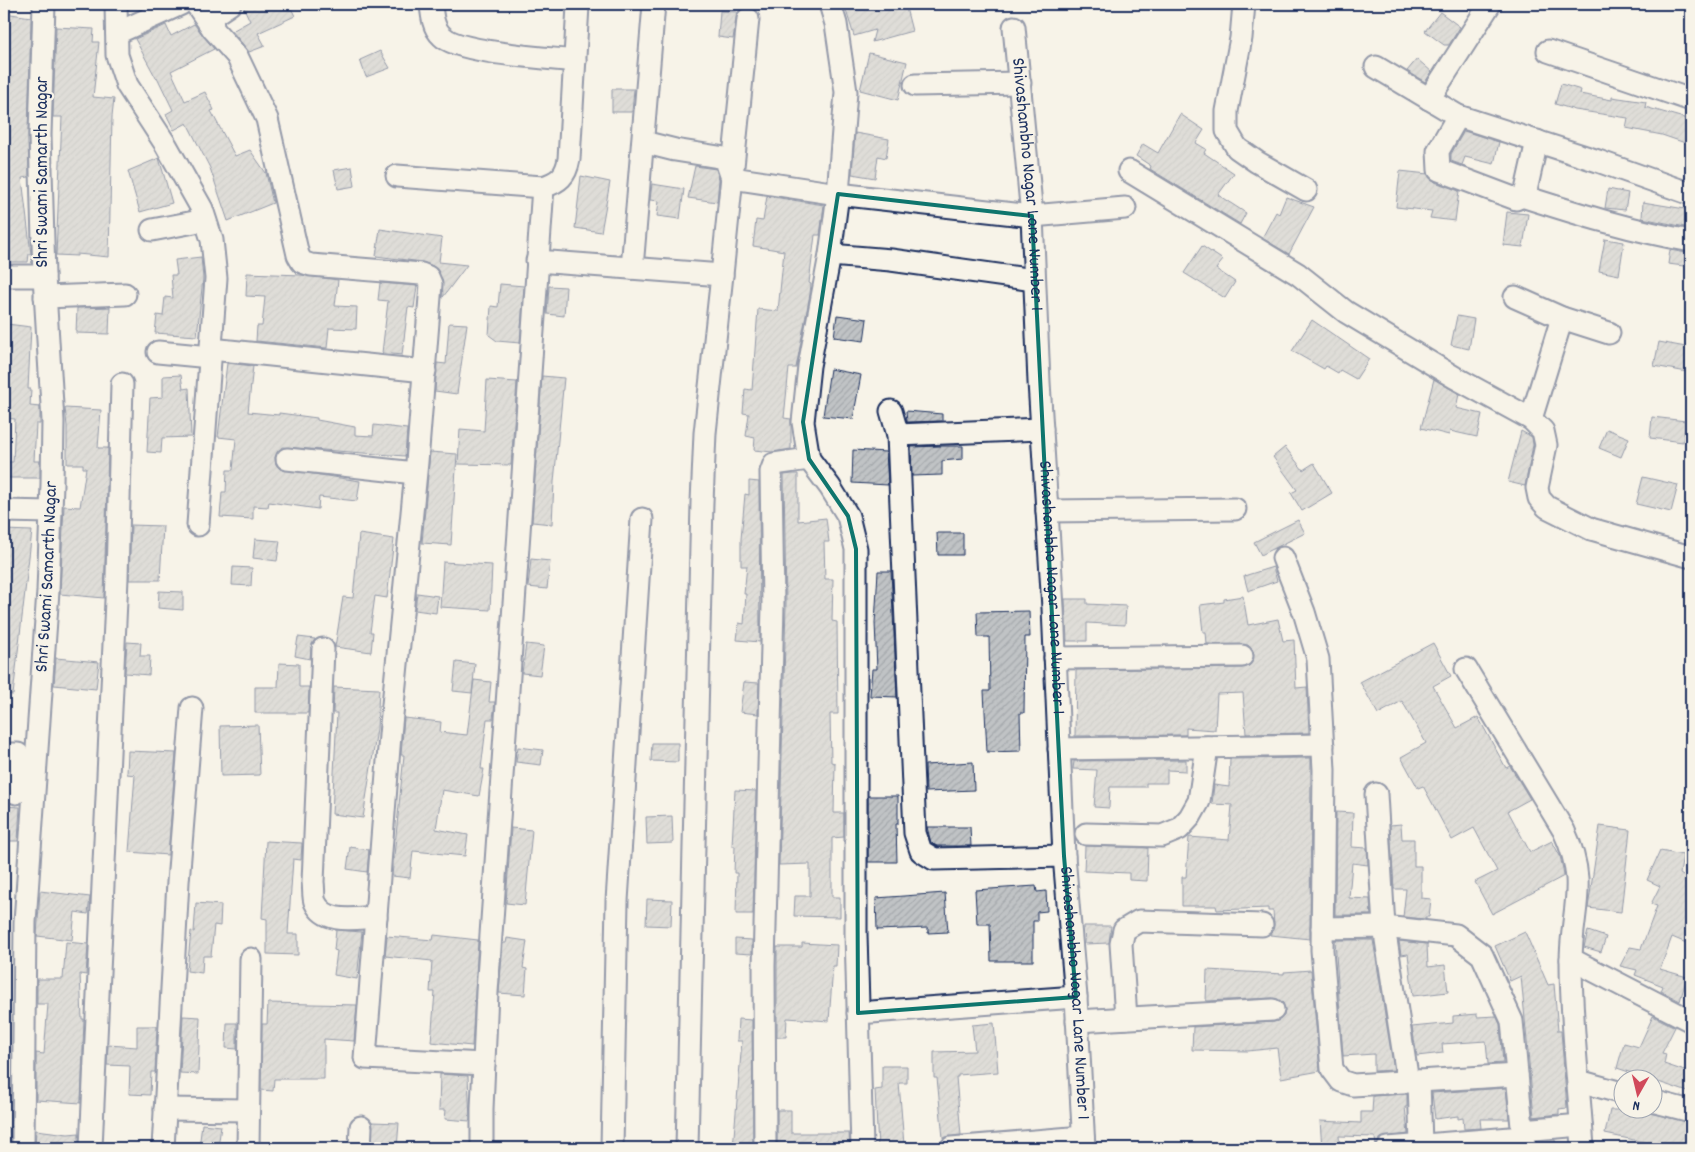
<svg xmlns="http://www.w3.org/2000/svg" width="1695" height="1152" font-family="Dekko,sans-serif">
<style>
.building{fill:url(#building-hatch);stroke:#1b2f5e}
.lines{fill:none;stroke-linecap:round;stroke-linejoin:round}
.minor-casing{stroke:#1b2f5e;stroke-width:25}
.minor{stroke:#f7f3e8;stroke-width:21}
.marked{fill:none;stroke:#0f766e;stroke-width:4;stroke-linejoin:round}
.labels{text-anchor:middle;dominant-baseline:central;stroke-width:4.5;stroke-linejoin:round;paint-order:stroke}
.street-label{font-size:19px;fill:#1b2f5e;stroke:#f7f3e8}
</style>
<defs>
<pattern id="building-hatch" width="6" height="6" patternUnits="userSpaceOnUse" patternTransform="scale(1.25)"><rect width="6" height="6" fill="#c0c3c5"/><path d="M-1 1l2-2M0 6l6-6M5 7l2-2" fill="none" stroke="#a4a8ac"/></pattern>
</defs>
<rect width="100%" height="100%" fill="#f7f3e8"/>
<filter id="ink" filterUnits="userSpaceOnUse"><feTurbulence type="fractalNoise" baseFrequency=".02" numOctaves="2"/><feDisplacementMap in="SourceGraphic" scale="10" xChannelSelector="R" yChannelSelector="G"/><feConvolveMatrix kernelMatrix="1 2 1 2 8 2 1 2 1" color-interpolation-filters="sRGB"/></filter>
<g filter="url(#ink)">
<!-- building -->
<path class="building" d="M242,4H289L295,16L258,33L265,46L249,52L232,31L250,21Z
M844,4H905L912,31L872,42L875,30L854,36Z
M720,11L737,12L733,39L718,37Z
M1440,12L1460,27L1449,45H1444L1425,31Z
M4,13L31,17L28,135L29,177L22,178L31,254H29L28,262H6Z
M194,24L214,49L171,71L185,101L205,92L214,110L211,111L235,156L250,150L266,173L273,203L228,221L210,168L187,123L174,130L166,114L173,110L157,77L156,78L135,39L166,25L171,36Z
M56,27L94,29L93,42H99L93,97L114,99L112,117L109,257L77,254V256L56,255L62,117H53Z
M380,51L390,68L366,77L360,60Z
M869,53L907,62L898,100L860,90Z
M1417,59L1432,72L1425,82L1407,71Z
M1561,84L1581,90L1580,94L1612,100V97L1646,102L1645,107L1691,120V145L1662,135L1626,128L1628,118L1575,110L1555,104Z
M612,89H634L632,112H612Z
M1180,114L1204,130L1196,143L1206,149L1204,153L1234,173L1218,195L1246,213L1240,224L1150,169L1151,166L1136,156L1143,144L1158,153Z
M1464,131L1499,142L1494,164L1465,157L1462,165L1451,161V154Z
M855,133L889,139L886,158L878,156L875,178L852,174Z
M159,158L172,203L140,212L128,171Z
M695,166L716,169L719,179L717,202L688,198Z
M352,167L355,186L338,189L334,170Z
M1400,171L1428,174L1435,182L1459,191L1455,221L1430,218L1432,211L1396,207Z
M581,176L610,182L601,232L575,228Z
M652,184L684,189L680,219L657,216L659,201L650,200Z
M1608,189L1628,193L1625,210L1605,208Z
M767,196L824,205L820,235H815L809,283L811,284L810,294L796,368H789L784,418L791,419V449L772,452L754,450L755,438L746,436L749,414L743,413L745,389L752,390L758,309L778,311L784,251L753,246L756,220L763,221Z
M1286,197L1314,207L1289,254L1262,238L1276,212L1279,214Z
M1643,202L1691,210L1690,228L1642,218Z
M1507,212L1528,214L1523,247L1503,245Z
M380,229L442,238L439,262L467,265L443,297L442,279L433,266L422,262L376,256Z
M1605,239L1624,242L1619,275L1599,271Z
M1202,246L1223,260L1216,269L1235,282L1225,298L1184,273Z
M1670,250L1686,253L1684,266L1668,264Z
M201,257L203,278L197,336L155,333L157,315L163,316L165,297L173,298L171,275H177L175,260Z
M247,273L301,275L338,280L335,306L357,307L356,329L329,328L327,348L256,341L257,326H262L265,297L246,296Z
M380,283L417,286L414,308L408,307L402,355L382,353L388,301L378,300Z
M500,284L524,286L520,343L497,341L489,335L491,306L498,307Z
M549,286L566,287L564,316L547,314Z
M110,307L109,334L76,333L77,308Z
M837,315L867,319L864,341L834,337Z
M1457,316L1474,319L1469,349L1451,345Z
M1312,320L1369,359L1356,379L1340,370L1338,373L1326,366L1324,369L1292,351Z
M449,323L467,324L457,394L435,391L437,363L446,364Z
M7,324L31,327L28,389H31L30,406L40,407V424H36L34,461H40V478H8V462H13L15,419L4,418V345Z
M1659,342L1691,348L1687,372L1654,366Z
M227,363L253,366L248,412L279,415V413L317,418V420L355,427V435L373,436L374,425L407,429L405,456L282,447L275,457L276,464L280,469L360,481L357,501L319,497L318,509L269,502L268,507L253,506V519L220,517L222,492H226L227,470H233L236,439L218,437Z
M830,369L861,375L853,419L823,416Z
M181,375L183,389L189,388L191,437L162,438L161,453L147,452L150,398L163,397V376Z
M542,376L564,378L554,482L552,524L532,522Z
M1434,379L1459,394L1456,408L1482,414L1477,437L1450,431L1449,435L1421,428Z
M487,380L517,382L511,465L458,464L460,429L484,431Z
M65,408L101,410L98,448H108L104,598L60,594L64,506L80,507L86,468H83V464H67V426Z
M906,411L942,414V421L907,422Z
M1652,417L1686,421L1683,442L1650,438Z
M1607,429L1629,438L1621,457L1599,448Z
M1521,431L1532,437L1533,445L1525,486L1508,482Z
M941,446H963V459L942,461V475L912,476L911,447Z
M1285,447L1303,470L1314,463L1332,493L1302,511L1291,493L1297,490L1273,457Z
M853,450L886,452L888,485L852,483Z
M430,452L457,454L451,545L422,543Z
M793,474H798V521L826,518L829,542H824L825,579H833L832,621L837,622L838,714H830L831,762L835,763L834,813H844V837L832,838V897H840V917L794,916L795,896H810V864L779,865L786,605L784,475Z
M1643,477L1678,485L1671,512L1636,504Z
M749,481L759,482L760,642L737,640L739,623L744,624L746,594H744L747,566H741V539L745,494L749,495Z
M1298,520L1305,533L1261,555L1254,542Z
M131,525L163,526L160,580H129Z
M4,530L32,531L13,695L4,694Z
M937,533H963V555H938Z
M359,534L394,539L387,598L375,596L370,632H373L371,652L335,647L343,597L353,598Z
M255,539L280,541L277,561L253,558Z
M531,559L550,561L547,589L528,587Z
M443,562L492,565L490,610L440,607Z
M233,567L252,568L251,586L232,585Z
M1273,567L1277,581L1248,591L1244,576Z
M878,571H891L897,697L870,696L872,669H877L875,623Z
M159,591L183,592V610L158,608Z
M417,593L438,596L436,613L415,610Z
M1243,596L1248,625L1278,619L1283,641L1294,640L1296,688L1307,687L1309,733L1246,734L1243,693L1217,694L1215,730L1186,728V735L1075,736L1076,670L1242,668L1249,666L1254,655L1248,645L1207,644L1206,632H1203L1200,605L1224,602V599Z
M1065,599H1087V604L1126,606L1125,625L1087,623V641H1067Z
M1029,611L1030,637H1025L1024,713H1020L1021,751L987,752L984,691H990L989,637H978L977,612Z
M298,637L315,639L311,648L310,659L295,656Z
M127,642L141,643L140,656H150L149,675L125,673Z
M1433,643L1451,676L1433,686L1457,728L1478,717L1506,768L1510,766L1530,799L1508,811L1530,852L1552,841L1560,856L1563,869L1564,876L1492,914L1475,882L1497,871L1474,828L1452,840L1423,786L1418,788L1401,757L1426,743L1402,701L1378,714L1360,682Z
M526,644L544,646L540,675L522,673Z
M56,658L99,662L96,689L54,685Z
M456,662L475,664L472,693L453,691Z
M279,663L299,664V687H309L308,713H255V687H278Z
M474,680L491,682L489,702H495L493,719H487L481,769H484L479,796L442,790L436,829L468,835L465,856L413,851L410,878L392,876L404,755H401L404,718L441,722L440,732L467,735Z
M744,682L759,683L758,714L740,712Z
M334,687L379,689L377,729L363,818L332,814L337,713H333Z
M258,725L260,775L221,776L220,726Z
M652,743H678V762L651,761Z
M518,747L543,750L541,765L516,762Z
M128,751L176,753L168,855L129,852L135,775L127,774Z
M1311,758L1310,939L1270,935L1274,925L1273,911H1268V908L1217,910L1216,906H1182V877H1186L1189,837L1229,840L1232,805L1212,804L1214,785L1229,787L1230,759Z
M1186,760V771L1167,770V783H1146V787H1110L1109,808L1094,807L1097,770L1073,769L1074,761Z
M973,762L974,790L926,792L925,765Z
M735,790L756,791L753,914H736L737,873H734L735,846H732Z
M868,796H898V824H896L897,862H868Z
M4,806L20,807L18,841H4Z
M1336,812L1353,813L1352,847L1367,848L1368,865L1352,863L1349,898L1370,899L1371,915H1335Z
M672,816L673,843L647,844L646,817Z
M1401,824L1402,839H1414V866H1421V898L1431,899L1429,917H1425V919L1403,917L1406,889H1394L1390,825Z
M1600,826L1630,830L1621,912L1588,908Z
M927,827H970L971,846H937L931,843Z
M511,828L532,830L525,905L506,903Z
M266,841L302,843L301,860L293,859L288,934H298V955L267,954V919L262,918Z
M1085,846L1148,848L1147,881L1129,880V873L1084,871Z
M350,847L369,850L367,872L347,869Z
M1660,851L1683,855L1680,874L1691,881V945L1672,937L1660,969L1687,977L1680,1001L1661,991L1663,986L1635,975L1637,970L1620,966L1630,947L1641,949L1657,906L1651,904L1660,886L1647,880Z
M1036,886L1037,892L1046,891L1047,911L1037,912V921H1033V961H991L990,924H977L975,890Z
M40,891L90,897L88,914L75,912L72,940L37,936Z
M945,893L948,932L928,933V928L877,930L876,898Z
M647,899L672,900L671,926L646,925Z
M196,903L221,905L220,926L214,925L211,956H203L202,973L187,971L191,931L194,932Z
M1084,926H1111L1109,943L1085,944Z
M336,930L362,932L357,979L334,975L337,951L334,950Z
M1588,931L1606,937L1601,952L1584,947Z
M1525,932L1548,985L1554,984L1558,1031H1561L1567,1108L1559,1109V1114L1534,1117L1521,976L1510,981L1495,946Z
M434,935L478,940L472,1046L431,1042L435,992H430L432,961L385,956L387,936L433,940Z
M507,938L527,941L523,968L527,969L525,995L499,993L503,943H506Z
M735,939L752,940V954L735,953Z
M1335,940H1373L1394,1070L1374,1071V1054L1343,1056Z
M1399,941L1427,944L1428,967L1445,965L1448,992L1413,996L1408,954L1401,955Z
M66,942L88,944L86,975L80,974L82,1019H84L81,1103L36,1100V1053L44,1054L48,1004H37V979H63Z
M802,943L837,945L836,966H833L829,1021L787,1018L786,1037H777V947H802Z
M1207,970L1284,974V972L1311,970L1320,1071L1281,1078L1277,1048L1248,1051L1192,1050L1193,1027L1274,1022L1284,1016L1285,1010L1283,1003L1273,998L1206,1001Z
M268,1003L357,1005L354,1041L324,1039V1079H274L273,1091L261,1090L262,1024H267Z
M1477,1014V1017L1496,1016L1500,1024L1503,1063L1488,1064L1486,1041L1442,1044L1443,1053L1417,1056L1412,1027L1453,1023V1016Z
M183,1016L200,1017L198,1074L180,1073Z
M1653,1016L1675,1027L1662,1053L1666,1054L1664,1064L1691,1073V1093L1617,1068L1624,1043L1639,1047Z
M738,1019L752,1020L753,1148H733L742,1041H737Z
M227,1023H237V1049L226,1048Z
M994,1023L998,1072L958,1075V1077H956L961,1135L943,1138L937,1078H934V1052L975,1051L972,1025Z
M137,1026H157L155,1072H151L150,1095L129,1094L130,1066L107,1065L108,1045L137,1047Z
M882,1066H907V1083H899L904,1145L878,1148L875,1090L882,1089Z
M440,1074L468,1076L470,1121L445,1119L446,1110H439Z
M1506,1088L1509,1119H1480L1481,1128L1464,1129L1463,1118L1458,1119V1116L1435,1119L1432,1093Z
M1407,1094V1107H1405L1408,1134L1381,1138L1376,1148L1375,1137L1339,1136L1340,1148H1322L1320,1121L1361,1123V1112H1372L1373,1096Z
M777,1110H791V1133H849L850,1148H777Z
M1610,1110H1643L1649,1113L1691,1123V1148H1673L1605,1134Z
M372,1122L399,1123L397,1148H372Z
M202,1124L221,1126L218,1148H199Z
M4,1127L11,1128V1148H4Z
M36,1130L68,1134L79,1133V1148H35Z
M1555,1140L1556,1148H1536V1141Z"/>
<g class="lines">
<!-- minor casing -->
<g class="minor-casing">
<g id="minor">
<path d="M116,4L117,55L127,85L166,145L202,209L212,240L216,278L198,525"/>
<path d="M196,4L213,29"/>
<path d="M230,4L212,16L213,29L237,56L267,119L298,255L302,262L311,265L421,274L428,277L431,284L417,462L390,735L365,1058L484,1064"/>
<path d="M431,4C432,15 433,28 442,36C458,53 548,58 575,61"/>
<path d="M830,4L836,24L846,92L838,194L830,255L809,366L803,422L809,459L830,487L848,516L856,549V934L862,1148"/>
<path d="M1244,4L1241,38L1227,111V131L1237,148L1257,162L1306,190"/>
<path id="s1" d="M1014,27L1032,216L1039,382L1053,608L1064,856L1076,997L1084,1148"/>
<path d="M117,33L181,4"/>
<path d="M1548,51L1691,100"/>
<path d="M1376,67L1458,116L1598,161L1691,194"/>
<path d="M915,85L1020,83"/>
<path d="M1429,99L1490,4"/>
<path d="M1458,116L1438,151L1439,170L1516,199L1525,195L1537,141"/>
<path d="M643,142L675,150L725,158L732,178L838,194L1032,216L1125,208"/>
<path d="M1129,171L1298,274L1346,312L1454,377L1531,419L1543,431L1546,445L1537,488L1539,498L1547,507L1591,529L1691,557"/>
<path d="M397,176L543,187C559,182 566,176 569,159L578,6"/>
<path d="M1522,196C1578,214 1633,231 1691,241"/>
<path d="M152,230L205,220"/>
<path d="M830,255L891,260L1034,280"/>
<path d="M537,261L722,275L705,433L702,502L687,1148"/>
<path d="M632,268L654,4"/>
<path d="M722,275L748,19"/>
<path d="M4,276H44"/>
<path d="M45,297L125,294"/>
<path d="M1515,297L1562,318L1609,333"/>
<path d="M211,349L425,371"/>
<path d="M158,352L210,357"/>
<path d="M891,411L898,435L915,833L921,851L934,859L1064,856"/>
<path d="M1531,419L1562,318"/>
<path d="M898,435L1042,429"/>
<path d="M287,459L415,473"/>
<path d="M4,511L51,512"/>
<path d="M1047,511L1235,509"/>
<path d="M1283,558L1304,612L1318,659L1324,770L1322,950L1332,1069L1341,1081L1353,1085L1517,1075"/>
<path d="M323,649L313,882C314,888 313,897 315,902C325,925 356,918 376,917"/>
<path d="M1055,658L1242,656"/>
<path d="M1466,669L1564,831C1589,885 1571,909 1571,962C1571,1024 1579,1086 1583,1148"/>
<path d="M1059,749L1323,745"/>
<path d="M4,754H18L16,793"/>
<path d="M1376,794L1384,927L1408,1082"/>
<path d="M1086,834L1162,836L1179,829L1190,817L1199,801L1207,747"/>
<path d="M1322,928L1384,927L1456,935L1482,955L1512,1021L1524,1148"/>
<path d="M1571,959L1691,1021"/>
<path d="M858,1013L1076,997"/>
<path d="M1126,1018L1121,944L1124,930L1139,921L1262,925"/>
<path d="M1077,1021L1273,1010"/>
<path d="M1419,1081L1421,1145"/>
<path d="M1579,1081L1622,1093"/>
<path d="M1652,1101L1691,1111"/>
<path d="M165,1109L248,1110"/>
<path d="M1523,1130L1581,1125"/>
<path id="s2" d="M23,1148L25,922L48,591L52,484L53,421L44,276L40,135L44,4"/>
<path d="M91,1148L117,578L122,384"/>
<path d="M163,1148L178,882L192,708"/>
<path d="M248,1148L251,959"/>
<path d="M360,1148L361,1127"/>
<path d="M482,1148V1109L487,992L543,187"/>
<path d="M612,1148L617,901L642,519"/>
<path d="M765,1148L764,966L773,605L771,472L774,464L809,459"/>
<path d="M951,1148L1083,1137"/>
<path d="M1388,1148L1523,1137"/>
</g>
</g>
<!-- minor -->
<use href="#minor" class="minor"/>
</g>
</g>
<!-- marked area -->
<path d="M0 0H1695V1152H0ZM838,194L1032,216L1064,856L1076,997L858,1013L856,549L848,516L809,459L803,422Z" fill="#f7f3e8" fill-opacity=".55" fill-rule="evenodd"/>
<path class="marked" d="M838,194L1032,216L1064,856L1076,997L858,1013L856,549L848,516L809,459L803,422Z"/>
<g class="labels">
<!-- street labels -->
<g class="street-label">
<text transform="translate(43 172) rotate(-90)">Shri Swami Samarth Nagar</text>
<text stroke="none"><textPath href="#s1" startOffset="158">Shivashambho Nagar Lane Number 1</textPath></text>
<text stroke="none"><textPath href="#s2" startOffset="572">Shri Swami Samarth Nagar</textPath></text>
<text stroke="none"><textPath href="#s1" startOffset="562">Shivashambho Nagar Lane Number 1</textPath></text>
<text stroke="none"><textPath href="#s1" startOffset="968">Shivashambho Nagar Lane Number 1</textPath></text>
</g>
</g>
<!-- margin -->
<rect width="1695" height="1152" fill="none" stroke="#f7f3e8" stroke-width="20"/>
<rect x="10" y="10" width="1675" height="1132" fill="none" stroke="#1b2f5e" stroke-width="2" filter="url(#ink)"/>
<!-- north arrow -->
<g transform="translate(1638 1094) rotate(188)"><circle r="24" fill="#f7f3e8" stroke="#9fa5b1"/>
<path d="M0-4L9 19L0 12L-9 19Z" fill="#d1495b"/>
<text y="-8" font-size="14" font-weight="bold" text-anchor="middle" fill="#1b2f5e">N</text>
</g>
</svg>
